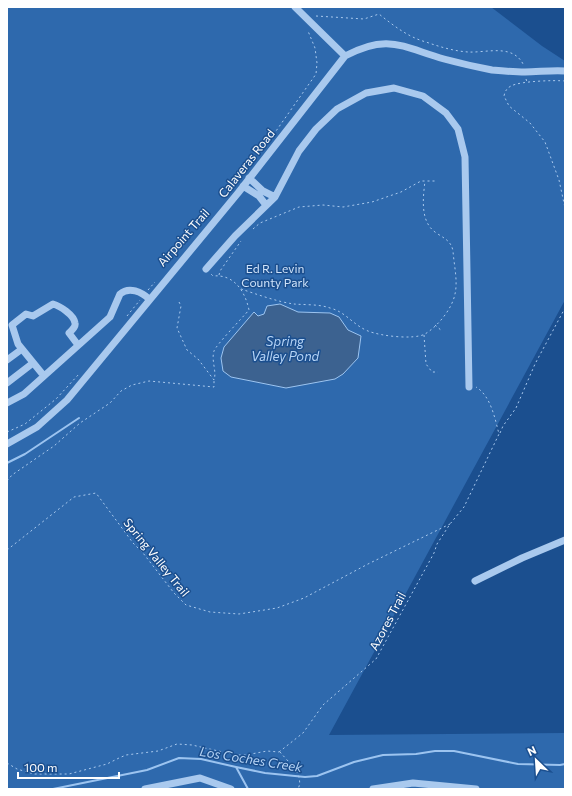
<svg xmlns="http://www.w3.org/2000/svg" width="572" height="796" font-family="Commissioner,sans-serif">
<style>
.green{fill:#2e69ad}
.water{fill:#3c6290;stroke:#9cc4f0}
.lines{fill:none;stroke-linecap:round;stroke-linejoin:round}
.stream{stroke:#9cc4f0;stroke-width:2}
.path{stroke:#a9c9ee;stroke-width:1;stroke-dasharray:2 3;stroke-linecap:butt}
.minor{stroke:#a9c9ee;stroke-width:7}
.labels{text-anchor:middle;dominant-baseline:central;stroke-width:3;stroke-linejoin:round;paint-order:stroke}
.street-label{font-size:12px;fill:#fff;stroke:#1b4f8f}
.park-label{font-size:12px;fill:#cfe3fa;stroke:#1b4f8f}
.water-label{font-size:13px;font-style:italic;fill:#b5d3f5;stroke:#1b4f8f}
</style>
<rect width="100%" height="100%" fill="#1b4f8f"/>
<!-- green -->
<path class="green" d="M7,7H491L542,46L565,61V300L329,735L565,733V789H7Z"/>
<!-- water -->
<path class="water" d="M280,304L298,312L330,313L339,317L348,330L361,336L358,358L343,374L335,379L286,388L231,377L223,371L221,358L224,347L254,312L258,316L264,314L267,306Z"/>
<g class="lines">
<!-- stream -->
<path class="stream" d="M7,463L25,454L79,418
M236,767L248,789
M53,789L147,770L179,758L201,759L236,767L265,773L305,777L317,776L354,762L383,755L416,754L435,751H454L518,764L560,765L565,764"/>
<!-- path -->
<path class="path" d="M316,16L364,19L379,14C394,26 408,37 426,42C440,47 454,51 468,52C487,53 514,43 524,66
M526,79L527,82
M565,81C555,80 520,81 511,86C507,88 505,91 504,96L509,106L530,123L545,142L559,180L565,208
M262,151L316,74L317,63L315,48L308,31
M253,229L260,223L299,207L323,205L343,207L372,202L401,192L421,181H435
M219,275L220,271L241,241
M241,289C256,294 278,302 294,304C305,305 319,304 330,308C346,312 353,325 368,331C380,336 414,340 425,334C438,326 452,309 455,294C458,281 454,265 453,251C451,240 443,238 435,232C420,221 423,198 425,181
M148,290L155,282
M179,302L181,306L177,328L187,350L198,359L214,380C217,371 211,361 214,351C216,345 243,317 249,310C245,291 234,274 213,276L211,274
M127,316L140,300
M435,325L442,331
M424,335L426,364L432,372H438
M7,432L25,424L56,399L79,374
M500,433L503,426L516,408L535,364L565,308
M7,481L12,475L54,446L80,423L110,403L121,391L132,385L149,381L214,387V380
M7,550L74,497L96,493L133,543L143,553L174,593L186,605L210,612L239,614L277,608L304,598L368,564L450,524
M279,752L303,733L323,705L376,659L434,553L437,544L450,524L464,507L499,434C495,419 491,396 476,387
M280,752C288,762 305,775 298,789
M7,763L17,769L34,774H69L107,764L119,758L126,755L158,751L177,744L192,745L236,755H246L267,751L279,752"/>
<!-- minor -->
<path class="minor" d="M295,7L345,56
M249,178L263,191L275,197
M243,186L259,196L266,205
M206,269L235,236L275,197L299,151L316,129L337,109L366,93L394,88L423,96L446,113L458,129L465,157L469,387
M7,360L22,349
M44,376L18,344L12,325L26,314L33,316L53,304C60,306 74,315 75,323C76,327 72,330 69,333L78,345
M7,383L33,363
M7,403L24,394L110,317L120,294C129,286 142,292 149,299
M7,444L37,427L67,400L238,193L345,56C388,33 402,47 444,59C459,63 476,67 492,70C503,71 514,72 525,72C538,72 552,70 565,71
M475,581L522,558L565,540
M145,789L200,778L231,789
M373,789L413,783L476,789"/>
</g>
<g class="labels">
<!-- street labels -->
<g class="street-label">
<text transform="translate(246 163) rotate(-52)">Calaveras Road</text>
<text transform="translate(183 237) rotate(-49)">Airpoint Trail</text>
<text transform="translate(157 557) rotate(51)">Spring Valley Trail</text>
<text transform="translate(387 621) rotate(-62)">Azores Trail</text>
</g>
<!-- park labels -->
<g class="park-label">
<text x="275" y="268">Ed R. Levin<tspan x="275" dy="14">County Park</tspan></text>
</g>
<!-- water labels -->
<g class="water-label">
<text x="285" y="341">Spring<tspan x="285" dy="15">Valley Pond</tspan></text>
<text transform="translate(251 759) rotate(9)">Los Coches Creek</text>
</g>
</g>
<!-- border -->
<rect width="572" height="796" fill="none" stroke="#ffffff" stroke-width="16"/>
<!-- north arrow -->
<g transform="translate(536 760) rotate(335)" stroke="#1b4f8f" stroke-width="3" paint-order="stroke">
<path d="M0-3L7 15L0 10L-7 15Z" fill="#ffffff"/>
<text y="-6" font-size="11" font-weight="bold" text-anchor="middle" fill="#ffffff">N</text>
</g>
<!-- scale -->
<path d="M18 772v6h101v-6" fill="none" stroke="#ffffff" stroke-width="2"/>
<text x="24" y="772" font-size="12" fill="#ffffff" stroke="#1b4f8f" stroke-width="3" paint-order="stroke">100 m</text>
</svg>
